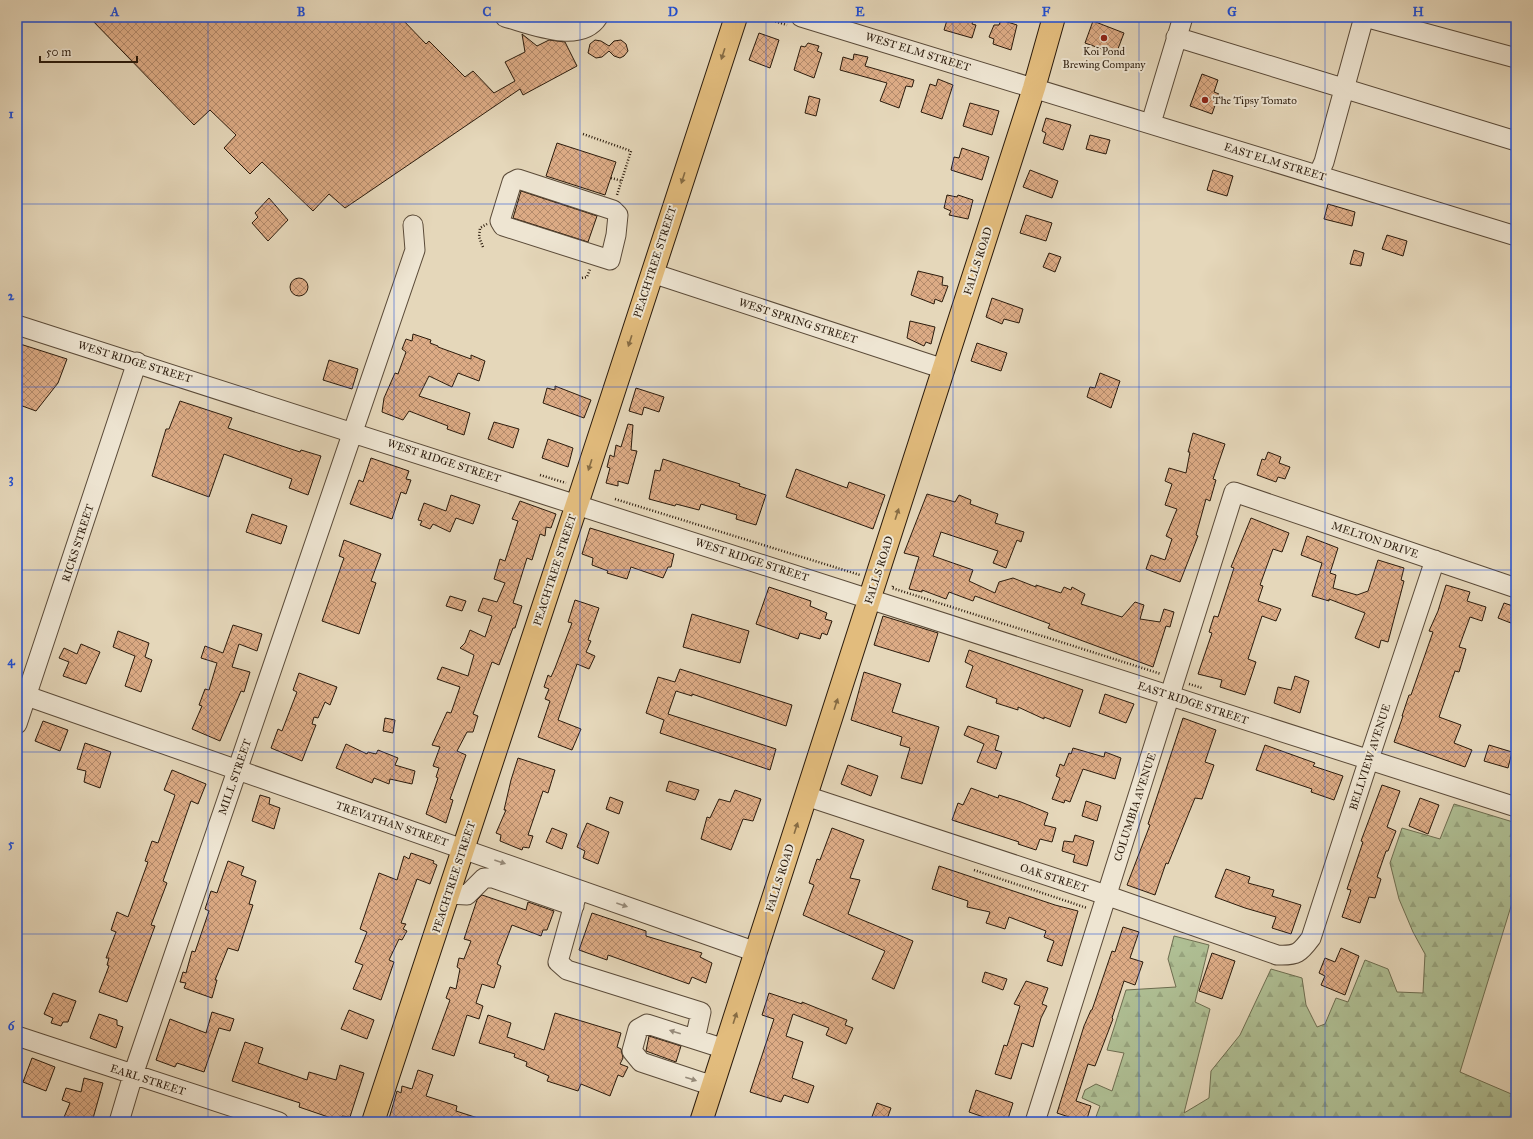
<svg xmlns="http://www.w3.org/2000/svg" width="1533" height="1139" font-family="'IM FELL Great Primer',serif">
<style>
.forest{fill:url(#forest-firs);stroke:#6d6d50}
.building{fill:url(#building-cross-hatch);stroke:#2b1b0c}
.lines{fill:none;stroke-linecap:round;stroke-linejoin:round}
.minor-casing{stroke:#5a4a38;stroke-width:21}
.major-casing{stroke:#2b1b0c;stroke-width:24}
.path{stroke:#2b1b0c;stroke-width:2.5;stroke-dasharray:1 2;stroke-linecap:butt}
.minor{stroke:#eee5d2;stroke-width:19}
.major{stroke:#e2bc7d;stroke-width:22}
.oneway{fill:#866c44}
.oneway2{fill:#968a79}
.grid{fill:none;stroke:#1d4ed8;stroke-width:1;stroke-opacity:0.55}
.poi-dot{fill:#8f2418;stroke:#eee5d2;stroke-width:1.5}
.labels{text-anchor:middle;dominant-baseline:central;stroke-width:4;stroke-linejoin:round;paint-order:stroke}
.poi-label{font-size:11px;fill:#2b1b0c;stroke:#eee5d2}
.street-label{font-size:11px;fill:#2b1b0c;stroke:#eee5d2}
.neatline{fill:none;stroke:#1d4ed8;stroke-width:1.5}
.grid-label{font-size:13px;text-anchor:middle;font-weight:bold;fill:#1d4ed8}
</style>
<defs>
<pattern id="forest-firs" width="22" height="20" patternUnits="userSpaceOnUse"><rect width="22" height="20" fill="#afbf94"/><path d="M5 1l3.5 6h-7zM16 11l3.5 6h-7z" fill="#97a47e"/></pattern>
<pattern id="building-cross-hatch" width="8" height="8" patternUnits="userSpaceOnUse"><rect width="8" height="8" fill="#dcab85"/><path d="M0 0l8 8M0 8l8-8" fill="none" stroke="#b38a6b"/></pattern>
</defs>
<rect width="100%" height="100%" fill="#e5d7ba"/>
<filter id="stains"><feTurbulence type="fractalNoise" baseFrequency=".005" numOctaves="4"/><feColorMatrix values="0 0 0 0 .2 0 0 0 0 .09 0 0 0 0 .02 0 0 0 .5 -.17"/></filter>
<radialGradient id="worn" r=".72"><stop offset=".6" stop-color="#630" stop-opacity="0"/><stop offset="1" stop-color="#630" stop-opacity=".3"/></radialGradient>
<!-- forest -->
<path class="forest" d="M1454,804L1513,822L1516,828V890L1460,1072L1516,1096V1122H1094L1100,1106L1082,1098L1085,1090L1096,1084L1112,1091L1124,1053L1107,1050L1126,990L1176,987L1168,959L1174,936L1209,945L1195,1002L1210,1009L1184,1113L1209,1098L1211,1071L1240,1035L1271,969L1302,978L1306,1005L1317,1027L1325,1024L1336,998L1348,1002L1365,960L1388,969L1397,992L1423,993L1425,954L1413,932L1399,899L1390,863L1402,828L1440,839Z"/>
<!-- building -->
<path class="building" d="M89,17H400L426,44L429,41L465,77L473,71L494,93L515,81L505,62L525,52L522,34L537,46L549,40L565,42L577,66L523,95L520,89L345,208L329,194L313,211L262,162L250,174L224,148L236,135L210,110L194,125Z
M948,17H974L972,24L976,25L972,38L944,30Z
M1001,20L1017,25L1011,50L993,44L994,39L989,37L994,25H999Z
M1093,21L1124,33L1116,54L1085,43Z
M759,33L779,40L770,68L749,60Z
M595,40L601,41L609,46L614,41L621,40L626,44L628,51L624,56L620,58L614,56L609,51L602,57L596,58L588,53L590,44Z
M808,43L819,46L817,51L822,53L814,78L794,70L801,46L805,47Z
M854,54L868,57L865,66L914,80L912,87L906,86L899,108L880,101L887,83L840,70L843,57L853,60Z
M1202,74L1218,80L1214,92L1219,94L1212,114L1190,106Z
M938,79L953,85L942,119L921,112L930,84L936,86Z
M809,96L820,99L816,116L805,113Z
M970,103L999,111L992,135L963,126Z
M1046,118L1071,125L1063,150L1043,143L1046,133L1042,131Z
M1090,135L1110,140L1106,154L1086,149Z
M557,143L616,162L605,195L546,176Z
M962,148L989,157L982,180L951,170L954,157L959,158Z
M1030,170L1058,181L1052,198L1023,187Z
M1213,170L1233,176L1227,196L1207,190Z
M521,191L597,216L588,242L513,218Z
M947,195L957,197L958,195L973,200L968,219L949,215L951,211L944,208Z
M269,198L288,220L268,241L252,223L258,217L255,213Z
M1328,204L1355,212L1352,226L1324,219Z
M1026,215L1052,223L1046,241L1020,233Z
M1387,235L1407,241L1403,256L1382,249Z
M1354,250L1364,253L1361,266L1350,264Z
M1049,253L1061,257L1055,272L1043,267Z
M918,271L943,277L942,285L948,286L942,302L935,299L934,304L911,295Z
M290 287a9 9 0 1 1 18 0a9 9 0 1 1-18 0Z
M992,298L1023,309L1019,323L1004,319L1002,324L986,317Z
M910,321L935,327L931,344L926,342L924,346L907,338Z
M413,334L431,340L430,343L438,346V347L471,359V355L485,361L479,381L458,373L452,387L429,376L419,396L470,413L464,435L447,429L448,426L409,411L403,420L382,412L384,398L395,373L398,374L406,352L402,349L406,339L412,341Z
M17,343L67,359L58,383L36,411L17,404Z
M977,343L1007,353L1001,371L971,361Z
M329,360L358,369L352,389L323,380Z
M1100,373L1120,381L1111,408L1087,397L1090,387L1095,388Z
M555,386L591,400L584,418L543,403L547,388L555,390Z
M636,388L664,397L659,412L644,407L642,415L629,411Z
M180,401L232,418L228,428L300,452L301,450L321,456L308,495L289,488L292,479L224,454L209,497L152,476L166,429H169Z
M494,422L519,429L513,448L488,439Z
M628,424L633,425L631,450L637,451L628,484L618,481V486L606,483L610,468L607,467L610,455L614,457L616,445L621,447Z
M1193,433L1225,444L1213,479L1216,480L1210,501L1206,499L1196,535L1198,536L1180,582L1146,569L1151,555L1165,560L1172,539L1166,536L1177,509L1165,505L1172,484L1165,481L1169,468L1186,473L1190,452H1188Z
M548,439L573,448L568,467L542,458Z
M1268,452L1281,457L1279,463L1290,467L1285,479L1278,477L1276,482L1257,475L1262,459L1265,460Z
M371,458L409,471L406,479L411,480L406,494L401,492L392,519L350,504L359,480L363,482Z
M663,459L740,484L739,486L766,495L756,525L736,519L737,515L701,504L699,510L676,504L675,506L649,499L655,470L660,471Z
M796,469L847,488L849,482L885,495L873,529L786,497Z
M927,494L955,502L959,495L971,500L970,504L998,514L995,523L1024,532L1021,542L1017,540L1006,568L993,563L998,551L941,532L933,556L973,570L969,581L995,593L999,582L1013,578L1036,587V585L1061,593L1064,587L1071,590L1072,587L1085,594L1081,604L1122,617L1135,602L1144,605L1140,619L1160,622L1164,609L1174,612L1170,627L1166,626L1153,667L1048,628L1050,624L975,596L973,601L949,592L946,599L922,590V592L909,589L919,557L904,553Z
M451,495L480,505L473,524L456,518L450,532L433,524L430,529L420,525L422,521L418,520L424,503L446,511Z
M520,501L556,514L551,528L546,527L545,536L540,534L532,560L527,558L513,603L522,606L515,628H513L499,665L492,662L473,714L478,716L473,732H467L457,751L466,755L450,799L453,800L446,823L426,814L438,778L436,777L439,768L433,766L440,747L432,745L447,712L451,713L460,687L437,679L442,667L468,676L474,655L460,648L465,643L470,630L485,637L492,616L478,611L483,598L497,602L505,583L494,579L500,559L505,561L518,521L512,519Z
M252,514L287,526L281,544L246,532Z
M1251,518L1289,533L1282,552L1273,549L1260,585L1263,586L1258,601L1281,609L1276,621L1262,616L1248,659L1256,662L1245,695L1220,687L1222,680L1198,674L1212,633L1209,632L1214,616L1218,617L1234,568L1231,567Z
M590,528L674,554L671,567H668L663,578L631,567L627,579L607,573L608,571L592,565L593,558L582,554Z
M1307,536L1338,548L1330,573L1336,575L1333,588L1357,595L1368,591L1378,560L1404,568L1401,580L1404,581L1388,642L1381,640L1379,648L1355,638L1365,613L1329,599V601L1312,596L1322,563L1301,555Z
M344,540L381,554L371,581L376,583L359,634L322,621L344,558L339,556Z
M1446,585L1470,592L1467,601L1486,607L1482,621L1470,617L1459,647L1466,649L1459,672L1455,671L1439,717L1461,725L1454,743L1472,750L1465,767L1394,742L1403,716H1402L1409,695H1411L1433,632L1429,631L1438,611Z
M769,587L811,601L810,606L827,613L825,619L832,621L827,635L822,633L820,639L800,633L798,639L756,624Z
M450,596L466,601L462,611L446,606Z
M575,600L599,608L588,640L591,641L586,652L595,656L589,669L577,664L558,720L581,729L572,750L538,737L550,701L545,699L549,689L544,687L548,675L551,677L555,668L572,623L568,622Z
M1504,603L1516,607V625L1498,618Z
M692,614L749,631L740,663L683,647Z
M883,616L938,633L929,662L874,645Z
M233,625L262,634L257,651L239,644L232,667L250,672L244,692L241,691L220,741L192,729L202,706L199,705L205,689L209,690L217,663L201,658L205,646L223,653Z
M118,631L149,643L145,657L152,660L141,692L125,686L135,656L113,647Z
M81,644L100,652L86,684L63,676L69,662L59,658L64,648L77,654Z
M969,650L1083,690L1070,727L1044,717V719L1018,707V710L996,703L997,699L966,687L973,666L965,662Z
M680,669L792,705L786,726L692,694V696L676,691L668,714L776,749L770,770L660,733L664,720L646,713L658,677L675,682Z
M864,672L901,684L892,712L939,727L922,784L901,778L910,748L900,745L902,737L851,720Z
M299,673L337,687L330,705L325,702L318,718L314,717L312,724L316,725L302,761L271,748L278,729L282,731L297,692L293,690Z
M1295,676L1309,681L1300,713L1274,703L1278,687L1291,690Z
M1105,694L1134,704L1126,723L1099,713Z
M385,718L395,720L393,733L383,731Z
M1183,718L1216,730L1205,762L1214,765L1202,799L1195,798L1168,864L1166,863L1155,895L1127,885L1150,825L1148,824Z
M43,721L68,730L60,751L35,741Z
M968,726L999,736L995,750L1002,752L996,769L977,762L984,744L964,735Z
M85,743L111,752L100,788L84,782L86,771L77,769Z
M346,744L367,754L368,752L376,754L378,750L398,758L395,765L415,771L412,784L390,779L389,784L374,778L372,783L336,768Z
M1265,745L1315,763L1313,766L1343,776L1334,800L1311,792L1312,789L1256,770Z
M1489,745L1512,752L1508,768L1484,761Z
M1073,748L1104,757L1105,752L1121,758L1115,779L1083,769L1070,802L1065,800L1064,803L1052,799L1060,778L1056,776L1060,764L1064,766L1069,753L1071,754Z
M518,758L555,770L548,793L543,791L528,835L533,836L529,848L523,847L522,850L500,841L501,835L496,833L506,810H504L511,780Z
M848,765L878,776L871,796L841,784Z
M172,770L206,784L198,804L191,801L163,881L167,883L151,925L155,926L127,1002L99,992L109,966L107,965L109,958H106L116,932L111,930L117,912L128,917L148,862L145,861L152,841L158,843L175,795L164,790Z
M669,781L699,790L695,800L666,791Z
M1382,785L1400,791L1387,827L1396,831L1388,851H1386L1377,877L1381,879L1375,898L1369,897L1360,923L1342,917L1351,890L1347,889L1363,842L1361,841Z
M971,788L998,798L999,795L1021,802L1048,813L1044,825L1056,828L1052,842L1040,839L1036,850L1018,844L1019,842L952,820L958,803L963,805Z
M735,790L761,799L753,821L743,819L731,850L701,839L707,817L710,818L719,799L730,802Z
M260,795L270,798L269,804L280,808L274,829L252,821Z
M610,797L623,802L619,814L606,809Z
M1420,798L1439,805L1428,834L1409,826Z
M1086,801L1101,806L1097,821L1082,816Z
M587,823L609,832L598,864L583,858L585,851L577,847Z
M552,828L567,834L562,849L546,842Z
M832,828L864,840L850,878L860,880L848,914L913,941L894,989L872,979L885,951L803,915L814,885L809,883L817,859L820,860Z
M1075,835L1094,841L1087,866L1073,862L1075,855L1062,851L1064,841L1073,842Z
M411,853L434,861L433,863L437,865L430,884L417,879L401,923L406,924L403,929L407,931L402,940L399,939L389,960L394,962L381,1000L353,989L363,965L355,962L367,932L360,929L379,873L397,880L404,856L409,859Z
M228,861L244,867L241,875L256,881L249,904L253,905L238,951L228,948L215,980H217L212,998L184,988L186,983L180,982L183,972L186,973L192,951L195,952L209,911L205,909L211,891L217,893Z
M939,866L1055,905L1078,911L1062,966L1047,961L1054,941L1044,937L1046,931L1009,917L1005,929L986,923L990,912L967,907L968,901L932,889Z
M1226,869L1250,877L1248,883L1274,890L1272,896L1301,905L1291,934L1272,928L1276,917L1245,908L1215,897Z
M482,895L526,910L528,902L554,911L547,930H543L541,936L512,925L497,964L501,966L494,988L482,984L476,1003L483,1006L479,1019L467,1015L454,1056L432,1049L450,1000L446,998L450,987L456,989L460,969L457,967L459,958L464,959L471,941L464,939L477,900Z
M592,913L646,931V936L702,953L700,957L712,963L706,983L692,977L689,984L608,955L607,960L579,950Z
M1123,927L1139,932L1130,958L1143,962L1135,985L1124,981L1112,1018L1113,1019L1095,1066L1088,1064L1076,1101L1091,1106L1086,1122H1084L1057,1113L1084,1026L1091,1010H1092L1112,951L1115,952Z
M1341,948L1359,956L1345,995L1321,985L1325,976L1319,973L1325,958L1335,962Z
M1212,953L1235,961L1222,999L1199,991Z
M985,972L1007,979L1003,990L982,982Z
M1026,981L1048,988L1042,1004L1047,1006L1041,1018L1033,1047L1022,1043L1011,1079L995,1074L1004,1045L1007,1046L1020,1006L1014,1004Z
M53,993L76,1001L68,1022H63L61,1026L51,1023L53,1018L44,1014Z
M769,993L802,1004V1002L847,1020L845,1025L853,1028L846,1044L826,1035L829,1028L793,1014L786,1036L803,1042L792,1078L814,1086L808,1103L784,1095L781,1102L750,1092L774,1019L762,1015Z
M349,1010L374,1020L367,1039L341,1029Z
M212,1012L234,1019L230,1031L219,1028L204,1072L177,1063L175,1067L156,1060L170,1019L206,1033Z
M555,1013L621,1033L617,1047L621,1049L623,1058L620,1064L628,1067L623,1077L618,1075L610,1096L581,1084L578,1091L547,1081L549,1076L526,1066L527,1062L514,1057L515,1054L479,1043L488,1015L511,1023L507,1037L544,1050Z
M99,1014L117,1020V1025L123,1027L116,1048L90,1038Z
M649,1036L681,1046L676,1062L646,1051Z
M245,1042L263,1048L258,1063L307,1080L309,1072L336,1080L340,1065L364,1073L350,1117L342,1116L340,1121L299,1107L300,1103L232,1081Z
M32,1058L55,1067L46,1091L23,1082Z
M418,1070L433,1075L426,1096L457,1106L456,1111L484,1120V1122H388L397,1091L401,1093L402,1086L412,1089Z
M84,1078L103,1083L92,1122H62L70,1103L62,1100L66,1088L81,1092Z
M976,1090L1013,1103L1007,1122H998L969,1112Z
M877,1103L891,1108L886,1122H870Z"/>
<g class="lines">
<!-- minor casing -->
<g class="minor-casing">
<path id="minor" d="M505,17C531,24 580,45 598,17
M801,17L1516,236
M1365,17L1516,58
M1176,37L1516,141
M1151,123L1183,17
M1318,175L1324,162L1364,17
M518,179L613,210L618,215L616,235L610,260L503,226L500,221L512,182Z
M652,273L944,369
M17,325L1516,807
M27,696L756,952
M17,724L137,362
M806,796L1094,891L1277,955C1297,956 1300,953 1311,938L1369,759L1435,560
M578,890L558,962L567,970L701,1012L695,1039
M448,894L467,895L484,878H493L574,906
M17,1036L279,1122
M713,1084L701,1082L641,1062L632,1051L638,1029L647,1024L725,1049
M119,1122L133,1075L415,250L413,225
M1035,1122L1234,492L1516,588"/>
</g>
<!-- major casing -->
<g class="major-casing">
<path id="major" d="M373,1122L582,489L736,17
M701,1122L1034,88L1054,17"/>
</g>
<!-- path -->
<path class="path" d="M761,17L787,25
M583,134L631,151L617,195
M611,178L622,181
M483,247L479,237L480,228L487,224
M582,278L587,277L590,269
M540,475L566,483
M615,499L860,575
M893,586L892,588L1161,674
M1189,684L1202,688
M974,870L1087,908"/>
<!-- minor -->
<use href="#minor" class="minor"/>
<!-- major -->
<use href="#major" class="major"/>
</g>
<!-- one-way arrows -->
<defs><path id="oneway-solid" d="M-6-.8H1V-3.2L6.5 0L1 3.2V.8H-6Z"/></defs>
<g class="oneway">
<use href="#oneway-solid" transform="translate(723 54) rotate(108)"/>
<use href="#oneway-solid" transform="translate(683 178) rotate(108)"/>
<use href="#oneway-solid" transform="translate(630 341) rotate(108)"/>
<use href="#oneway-solid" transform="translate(590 465) rotate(108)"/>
<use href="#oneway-solid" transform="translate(897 514) rotate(-72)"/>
<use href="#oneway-solid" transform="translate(836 704) rotate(-72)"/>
<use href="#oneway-solid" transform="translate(796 828) rotate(-72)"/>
<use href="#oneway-solid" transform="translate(735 1018) rotate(-72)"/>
</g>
<g class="oneway2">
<use href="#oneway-solid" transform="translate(500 862) rotate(19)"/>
<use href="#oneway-solid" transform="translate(622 905) rotate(19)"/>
<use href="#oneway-solid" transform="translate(675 1032) rotate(-163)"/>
<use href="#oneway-solid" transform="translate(691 1079) rotate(18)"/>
</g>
<!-- grid -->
<path class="grid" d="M208,17V1122M394,17V1122M580,17V1122M766,17V1122M953,17V1122M1139,17V1122M1325,17V1122M17,204H1516M17,387H1516M17,570H1516M17,752H1516M17,934H1516"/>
<!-- markers -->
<g class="poi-dot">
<circle cx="1104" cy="38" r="4"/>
<circle cx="1205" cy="100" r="4"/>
</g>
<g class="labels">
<!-- poi labels -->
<g class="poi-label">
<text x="1104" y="51">Koi Pond<tspan x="1104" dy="13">Brewing Company</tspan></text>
<text x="1213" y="100" text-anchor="start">The Tipsy Tomato</text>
</g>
<!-- street labels -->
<g class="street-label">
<text transform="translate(918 52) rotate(17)">WEST ELM STREET</text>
<text transform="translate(1275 162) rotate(17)">EAST ELM STREET</text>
<text transform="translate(978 261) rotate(-72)">FALLS ROAD</text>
<text transform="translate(655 262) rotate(-72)">PEACHTREE STREET</text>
<text transform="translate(798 321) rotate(18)">WEST SPRING STREET</text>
<text transform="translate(135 362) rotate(17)">WEST RIDGE STREET</text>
<text transform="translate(444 461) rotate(18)">WEST RIDGE STREET</text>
<text transform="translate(1375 540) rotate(19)">MELTON DRIVE</text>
<text transform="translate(78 543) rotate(-72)">RICKS STREET</text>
<text transform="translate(752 560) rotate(18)">WEST RIDGE STREET</text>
<text transform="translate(555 570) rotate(-72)">PEACHTREE STREET</text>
<text transform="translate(879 570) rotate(-72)">FALLS ROAD</text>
<text transform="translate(1193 703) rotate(18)">EAST RIDGE STREET</text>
<text transform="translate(1370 757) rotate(-72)">BELLVIEW AVENUE</text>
<text transform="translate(235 777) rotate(-71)">MILL STREET</text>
<text transform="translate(1135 807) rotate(-72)">COLUMBIA AVENUE</text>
<text transform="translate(392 824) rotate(19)">TREVATHAN STREET</text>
<text transform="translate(454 877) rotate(-72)">PEACHTREE STREET</text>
<text transform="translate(780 878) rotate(-72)">FALLS ROAD</text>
<text transform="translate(1054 878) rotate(18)">OAK STREET</text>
<text transform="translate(148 1080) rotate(18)">EARL STREET</text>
</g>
</g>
<!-- margin -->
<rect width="1533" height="1139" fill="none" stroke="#e5d7ba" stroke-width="44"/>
<!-- scale -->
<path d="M40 56v6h97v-6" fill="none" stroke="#2b1b0c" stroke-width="2"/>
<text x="46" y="56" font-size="12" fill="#2b1b0c" stroke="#eee5d2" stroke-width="3" paint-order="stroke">50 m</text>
<rect x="22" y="22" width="1489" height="1095" class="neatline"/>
<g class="grid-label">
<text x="115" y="16">A</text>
<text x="301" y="16">B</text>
<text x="487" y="16">C</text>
<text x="673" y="16">D</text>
<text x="860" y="16">E</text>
<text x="1046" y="16">F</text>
<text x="1232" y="16">G</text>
<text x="1418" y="16">H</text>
<text x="11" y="118">1</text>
<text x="11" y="300">2</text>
<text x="11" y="483">3</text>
<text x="11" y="665">4</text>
<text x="11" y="848">5</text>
<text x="11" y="1030">6</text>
</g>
<rect width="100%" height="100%" filter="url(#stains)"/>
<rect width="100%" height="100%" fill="url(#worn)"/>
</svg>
